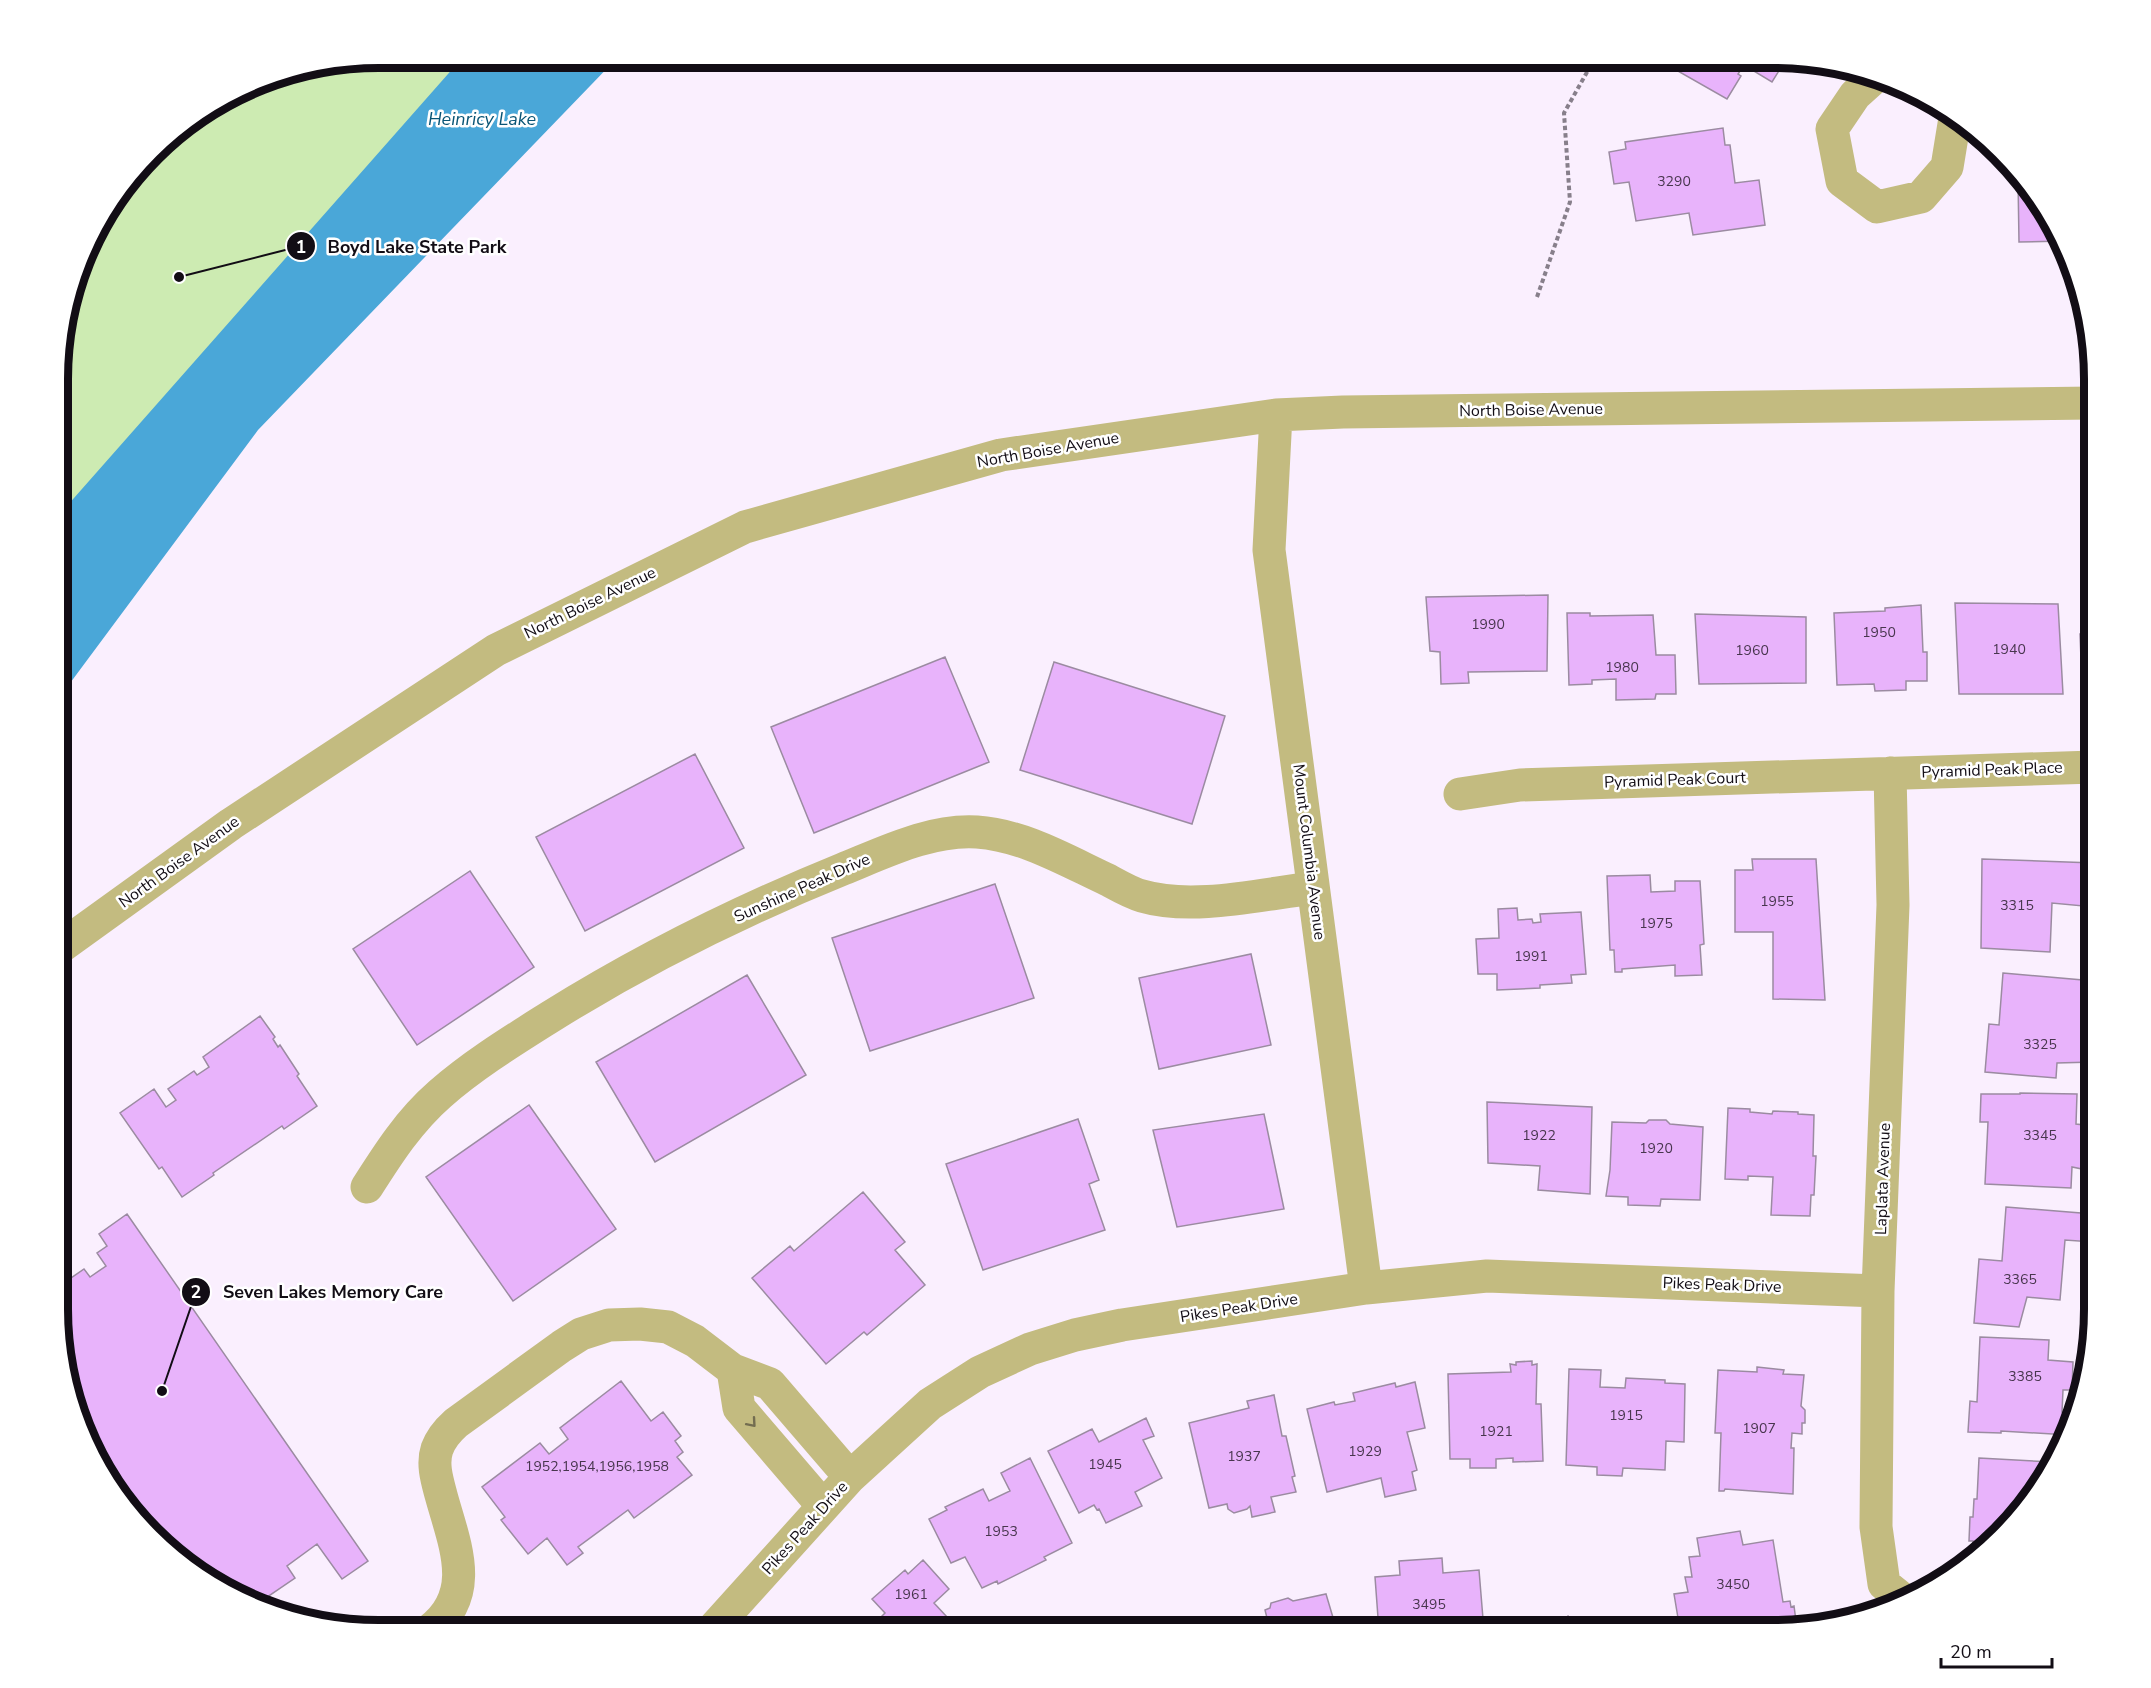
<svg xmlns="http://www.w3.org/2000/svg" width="2151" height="1688" font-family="'Nunito Sans',sans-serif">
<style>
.green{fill:#cdebb2}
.water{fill:#4aa7d8}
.building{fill:#e8b3fb;stroke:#9b8ba1;stroke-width:1.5}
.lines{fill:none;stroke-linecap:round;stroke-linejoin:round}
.path{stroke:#877f8b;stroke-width:4;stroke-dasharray:4.5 3;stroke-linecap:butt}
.minor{stroke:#c3bb80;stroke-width:33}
.oneway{stroke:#736d50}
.labels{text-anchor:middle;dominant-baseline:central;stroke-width:5;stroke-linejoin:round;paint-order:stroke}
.number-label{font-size:14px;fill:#48364e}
.street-label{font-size:16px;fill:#120d15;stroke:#fff}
.water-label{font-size:18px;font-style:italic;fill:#095576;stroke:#fff}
.rim{fill:none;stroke:#120d15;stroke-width:8}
.leader{fill:none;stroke:#120d15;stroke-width:2}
.callout-dot{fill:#120d15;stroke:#fff;stroke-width:2}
.mark-label{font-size:18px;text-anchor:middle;font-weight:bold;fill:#fff}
.callout-label{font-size:18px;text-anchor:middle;font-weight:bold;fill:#120d15;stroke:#fff;stroke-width:5;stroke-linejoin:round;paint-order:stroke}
</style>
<rect width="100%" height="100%" fill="#faeffe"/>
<!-- green -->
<path class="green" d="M378,57H468L59,530L60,336L100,218L167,136L275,74Z"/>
<!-- water -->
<path class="water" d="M463,57H618L258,430L59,698V515Z"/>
<!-- building -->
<path class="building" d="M1655,58H1787L1772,82L1744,65L1738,74L1741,76L1727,99Z
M1723,128L1725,145H1730L1735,183L1759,180L1765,225L1693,235L1689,213L1636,221L1629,182L1614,184L1609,152L1626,149L1625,142Z
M2018,180L2061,236L2063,241L2019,242Z
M1548,595L1547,671L1468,672L1469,683L1441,684L1440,652L1430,651L1426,597Z
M1955,603L2058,604L2063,694H1959Z
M1921,605L1923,652H1927V681H1906V690L1875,691L1874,684L1837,685L1834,613L1885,611V608Z
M1567,613H1590V616L1653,615L1656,655H1675L1676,694H1656L1655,699L1616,700V679L1592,680V684L1569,685Z
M1695,614L1806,617V683L1699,684Z
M2080,634L2094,635V684H2082Z
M945,657L989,762L814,833L771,727Z
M1054,662L1225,716L1192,824L1020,770Z
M695,754L744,848L585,931L536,837Z
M1752,859H1816L1825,1000L1773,999V932H1735V870H1753Z
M1982,859L2094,863V907L2052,903L2050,952L1981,948Z
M470,871L534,967L417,1045L353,949Z
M1650,875L1651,892L1675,891V881H1700L1704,944L1700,945L1702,975L1675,976V965L1622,969V972H1615L1614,950H1610L1607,876Z
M995,884L1034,998L870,1051L832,938Z
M1517,908L1518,920L1532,919L1533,923L1541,922L1540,914L1581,912L1586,974L1571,975L1572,983L1540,985V988L1497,990V974H1478L1476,939L1499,938L1498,909Z
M1251,954L1271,1045L1159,1069L1139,978Z
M2003,973L2094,981L2093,1062L2057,1063L2056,1078L1985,1072L1989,1024L1999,1025Z
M747,975L806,1075L655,1162L596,1062Z
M260,1016L275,1037L273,1039L278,1047L280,1045L299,1074L297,1076L317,1106L284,1129L282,1126L213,1173L214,1175L182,1197L162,1167L159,1169L120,1113L154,1089L166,1107L176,1100L168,1089L194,1071L197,1075L209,1067L203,1057Z
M2020,1093L2077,1094L2076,1124L2093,1126V1145L2083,1144L2082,1169L2072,1167L2071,1188L1985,1184L1988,1122H1980L1981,1094H2020Z
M1487,1102L1592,1107L1590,1194L1538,1190L1540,1166L1488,1163Z
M529,1105L616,1229L513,1301L426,1177Z
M1728,1108L1750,1109V1112L1772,1114L1773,1111L1798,1112V1114L1814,1115L1813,1156H1816L1814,1195H1811L1810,1216L1771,1215L1773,1177L1748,1176V1180L1725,1179Z
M1264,1114L1284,1209L1177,1227L1153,1130Z
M1078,1119L1099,1180L1089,1184L1105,1230L983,1270L946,1164Z
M1649,1120H1666L1670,1124L1703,1127L1700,1200L1661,1199L1660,1206L1628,1205V1197L1606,1196L1610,1170L1612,1122L1646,1123Z
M863,1192L905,1242L895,1250L925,1285L867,1335L864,1332L826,1364L752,1278L790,1246L794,1251Z
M2006,1207L2093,1214V1242L2065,1240L2060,1300L2027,1297L2019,1327L1974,1323L1979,1259L2002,1261Z
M127,1214L368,1561L342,1579L317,1544L287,1566L295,1578L254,1606L166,1551L90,1452L58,1331V1287L84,1269L90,1277L106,1266L97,1253L107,1246L99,1234Z
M1980,1337L2049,1340L2048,1360L2073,1362L2072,1390H2063L2062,1412L2072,1413L2069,1435L2001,1431V1433L1968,1432L1970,1401L1977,1402Z
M1532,1361V1365L1537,1364L1536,1404H1541L1543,1461L1513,1462V1458L1496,1459V1468H1470V1459H1450L1448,1374L1511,1372L1510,1364L1516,1365V1362Z
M1757,1367L1784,1370L1783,1374L1804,1375L1801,1406L1805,1410V1423H1802V1434L1792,1433L1791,1448H1794L1793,1494L1725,1489L1724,1491H1719L1721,1433H1715L1718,1370L1757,1372Z
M1569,1369L1601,1370L1600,1387L1625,1388L1626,1378L1665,1380V1383L1685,1384L1684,1442L1666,1441L1665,1470L1623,1468L1622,1476L1597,1475V1467L1566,1465Z
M621,1381L651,1421L663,1412L681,1436L675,1441L683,1452L677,1457L692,1475L634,1518L628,1510L578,1547L583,1553L567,1565L547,1538L528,1554L501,1520L505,1517L482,1487L540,1443L549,1454L568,1439L560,1428Z
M1415,1382L1425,1428L1407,1432L1417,1470L1412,1472L1416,1490L1385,1497L1381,1478L1327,1492L1307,1409L1334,1402L1335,1405L1355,1401L1353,1393L1395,1383L1396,1387Z
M1274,1395L1282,1436H1286L1295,1476L1292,1477L1296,1492L1271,1497L1275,1512L1252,1517L1250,1506L1247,1509L1234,1513L1228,1509L1227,1504L1209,1508L1189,1423L1249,1408L1247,1401Z
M1146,1418L1154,1436L1143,1440L1162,1478L1135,1492L1142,1506L1106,1523L1099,1509L1097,1510L1094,1505L1079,1513L1048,1451L1092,1429L1099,1442Z
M1030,1458L1072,1543L1044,1557L1046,1560L998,1584L997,1581L982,1588L965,1557L951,1563L929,1519L947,1510L945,1507L983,1489L989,1501L1010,1491L1001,1473Z
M1979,1458L2052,1462L2014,1522L1971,1559L1973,1541H1969L1970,1517H1973L1974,1499H1977Z
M1740,1531L1743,1545L1773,1540L1783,1602L1790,1601L1791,1607L1794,1606L1796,1621H1793L1794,1627L1773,1631H1698L1696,1621L1679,1624L1674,1594L1688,1592L1685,1577H1692L1689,1557L1700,1556L1697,1538Z
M1442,1558L1443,1573L1479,1570L1484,1631H1379L1375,1577L1400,1575L1399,1561Z
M923,1560L949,1589L934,1603L960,1631H858L871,1618L875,1623L885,1613L872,1599L905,1570L908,1574Z
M1326,1594L1337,1631H1240L1239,1626L1267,1618L1265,1610L1270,1608L1271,1603L1288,1598L1293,1601Z
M1568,1616L1580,1631H1549Z
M1169,1617L1177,1631H1143Z"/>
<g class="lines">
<!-- path -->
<path class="path" d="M1537,297L1570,202L1564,113L1595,58"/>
<!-- minor -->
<path class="minor" d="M1875,77L1855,95L1832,129L1842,181L1877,207L1921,197L1947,167L1955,118
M1276,415L1269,550L1366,1288
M1890,773L1893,905L1878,1291L1876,1527L1884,1584L1905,1601
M1460,794L1520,785L2094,767
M59,948L231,824L496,650L745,527L1001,455L1276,415L1343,412L2094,403
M367,1187C388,1154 409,1121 440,1094C473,1065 512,1041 550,1017C643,959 742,910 843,869C885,852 931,829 977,832C1023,835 1067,861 1108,880C1119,886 1131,893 1142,896C1193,911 1262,894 1313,888
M733,1370L739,1408L823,1506
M430,1630C478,1594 454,1543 441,1495C437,1480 432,1464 437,1449C441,1438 447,1431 456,1423L562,1346L581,1334L609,1325L640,1324L668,1327L695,1341L733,1370L770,1384L850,1477
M712,1630L850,1477L930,1404L980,1372L1030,1349L1075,1335L1122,1325L1366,1288L1487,1276L1878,1291"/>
</g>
<!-- one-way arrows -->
<defs><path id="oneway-chevron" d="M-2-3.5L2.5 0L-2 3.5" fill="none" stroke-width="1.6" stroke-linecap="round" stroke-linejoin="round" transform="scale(1.5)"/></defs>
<use class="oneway" href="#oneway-chevron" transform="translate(752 1423) rotate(49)"/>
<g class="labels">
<!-- number labels -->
<g class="number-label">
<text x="1674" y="181">3290</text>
<text x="1488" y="624">1990</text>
<text x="1879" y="632">1950</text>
<text x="2009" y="649">1940</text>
<text x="1752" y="650">1960</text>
<text x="1622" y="667">1980</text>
<text x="1777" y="901">1955</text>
<text x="2017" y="905">3315</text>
<text x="1656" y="923">1975</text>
<text x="1531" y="956">1991</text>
<text x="2040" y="1044">3325</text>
<text x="1539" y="1135">1922</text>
<text x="2040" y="1135">3345</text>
<text x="1656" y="1148">1920</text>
<text x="2020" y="1279">3365</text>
<text x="2025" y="1376">3385</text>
<text x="1626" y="1415">1915</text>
<text x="1759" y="1428">1907</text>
<text x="1496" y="1431">1921</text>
<text x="1365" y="1451">1929</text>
<text x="1244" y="1456">1937</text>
<text x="1105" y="1464">1945</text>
<text x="597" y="1466">1952,1954,1956,1958</text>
<text x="1001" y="1531">1953</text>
<text x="1733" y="1584">3450</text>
<text x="911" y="1594">1961</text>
<text x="1429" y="1604">3495</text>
</g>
<!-- street labels -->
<g class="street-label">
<text transform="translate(1531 410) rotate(-1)">North Boise Avenue</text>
<text transform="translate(1048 450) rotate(-10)">North Boise Avenue</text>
<text transform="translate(590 603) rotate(-26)">North Boise Avenue</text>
<text transform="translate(1992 770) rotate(-2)">Pyramid Peak Place</text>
<text transform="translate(1675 780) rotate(-2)">Pyramid Peak Court</text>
<text transform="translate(1309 852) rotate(83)">Mount Columbia Avenue</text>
<text transform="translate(179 862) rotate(-36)">North Boise Avenue</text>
<text transform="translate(802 888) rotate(-24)">Sunshine Peak Drive</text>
<text transform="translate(1883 1179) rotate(-88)">Laplata Avenue</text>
<text transform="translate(1722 1285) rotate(2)">Pikes Peak Drive</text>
<text transform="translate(1239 1308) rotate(-9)">Pikes Peak Drive</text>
<text transform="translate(805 1528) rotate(-48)">Pikes Peak Drive</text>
</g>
<!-- water labels -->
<g class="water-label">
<text x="482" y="119">Heinricy Lake</text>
</g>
</g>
<!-- crop -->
<path d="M0 0H2151V1688H0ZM379 68H1773A311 311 0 0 1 2084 379V1309A311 311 0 0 1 1773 1620H379A311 311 0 0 1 68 1309V379A311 311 0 0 1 379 68Z" fill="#fff" fill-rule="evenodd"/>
<path class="rim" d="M379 68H1773A311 311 0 0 1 2084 379V1309A311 311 0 0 1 1773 1620H379A311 311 0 0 1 68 1309V379A311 311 0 0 1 379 68Z"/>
<!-- callouts -->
<path class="leader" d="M179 277L301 246M162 1391L196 1292"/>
<g class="callout-dot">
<circle cx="179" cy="277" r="6"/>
<circle cx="162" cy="1391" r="6"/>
<circle cx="301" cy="246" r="15"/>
<circle cx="196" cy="1292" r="15"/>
</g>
<g class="mark-label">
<text x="301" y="253">1</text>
<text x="196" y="1298">2</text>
</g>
<g class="callout-label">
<text x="417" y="253">Boyd Lake State Park</text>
<text x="333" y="1298">Seven Lakes Memory Care</text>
</g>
<!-- scale -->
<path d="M1941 1658v9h111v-9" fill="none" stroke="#120d15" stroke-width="3"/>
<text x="1950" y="1658" font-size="18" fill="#120d15" stroke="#ffffff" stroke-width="4.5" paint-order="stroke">20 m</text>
</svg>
